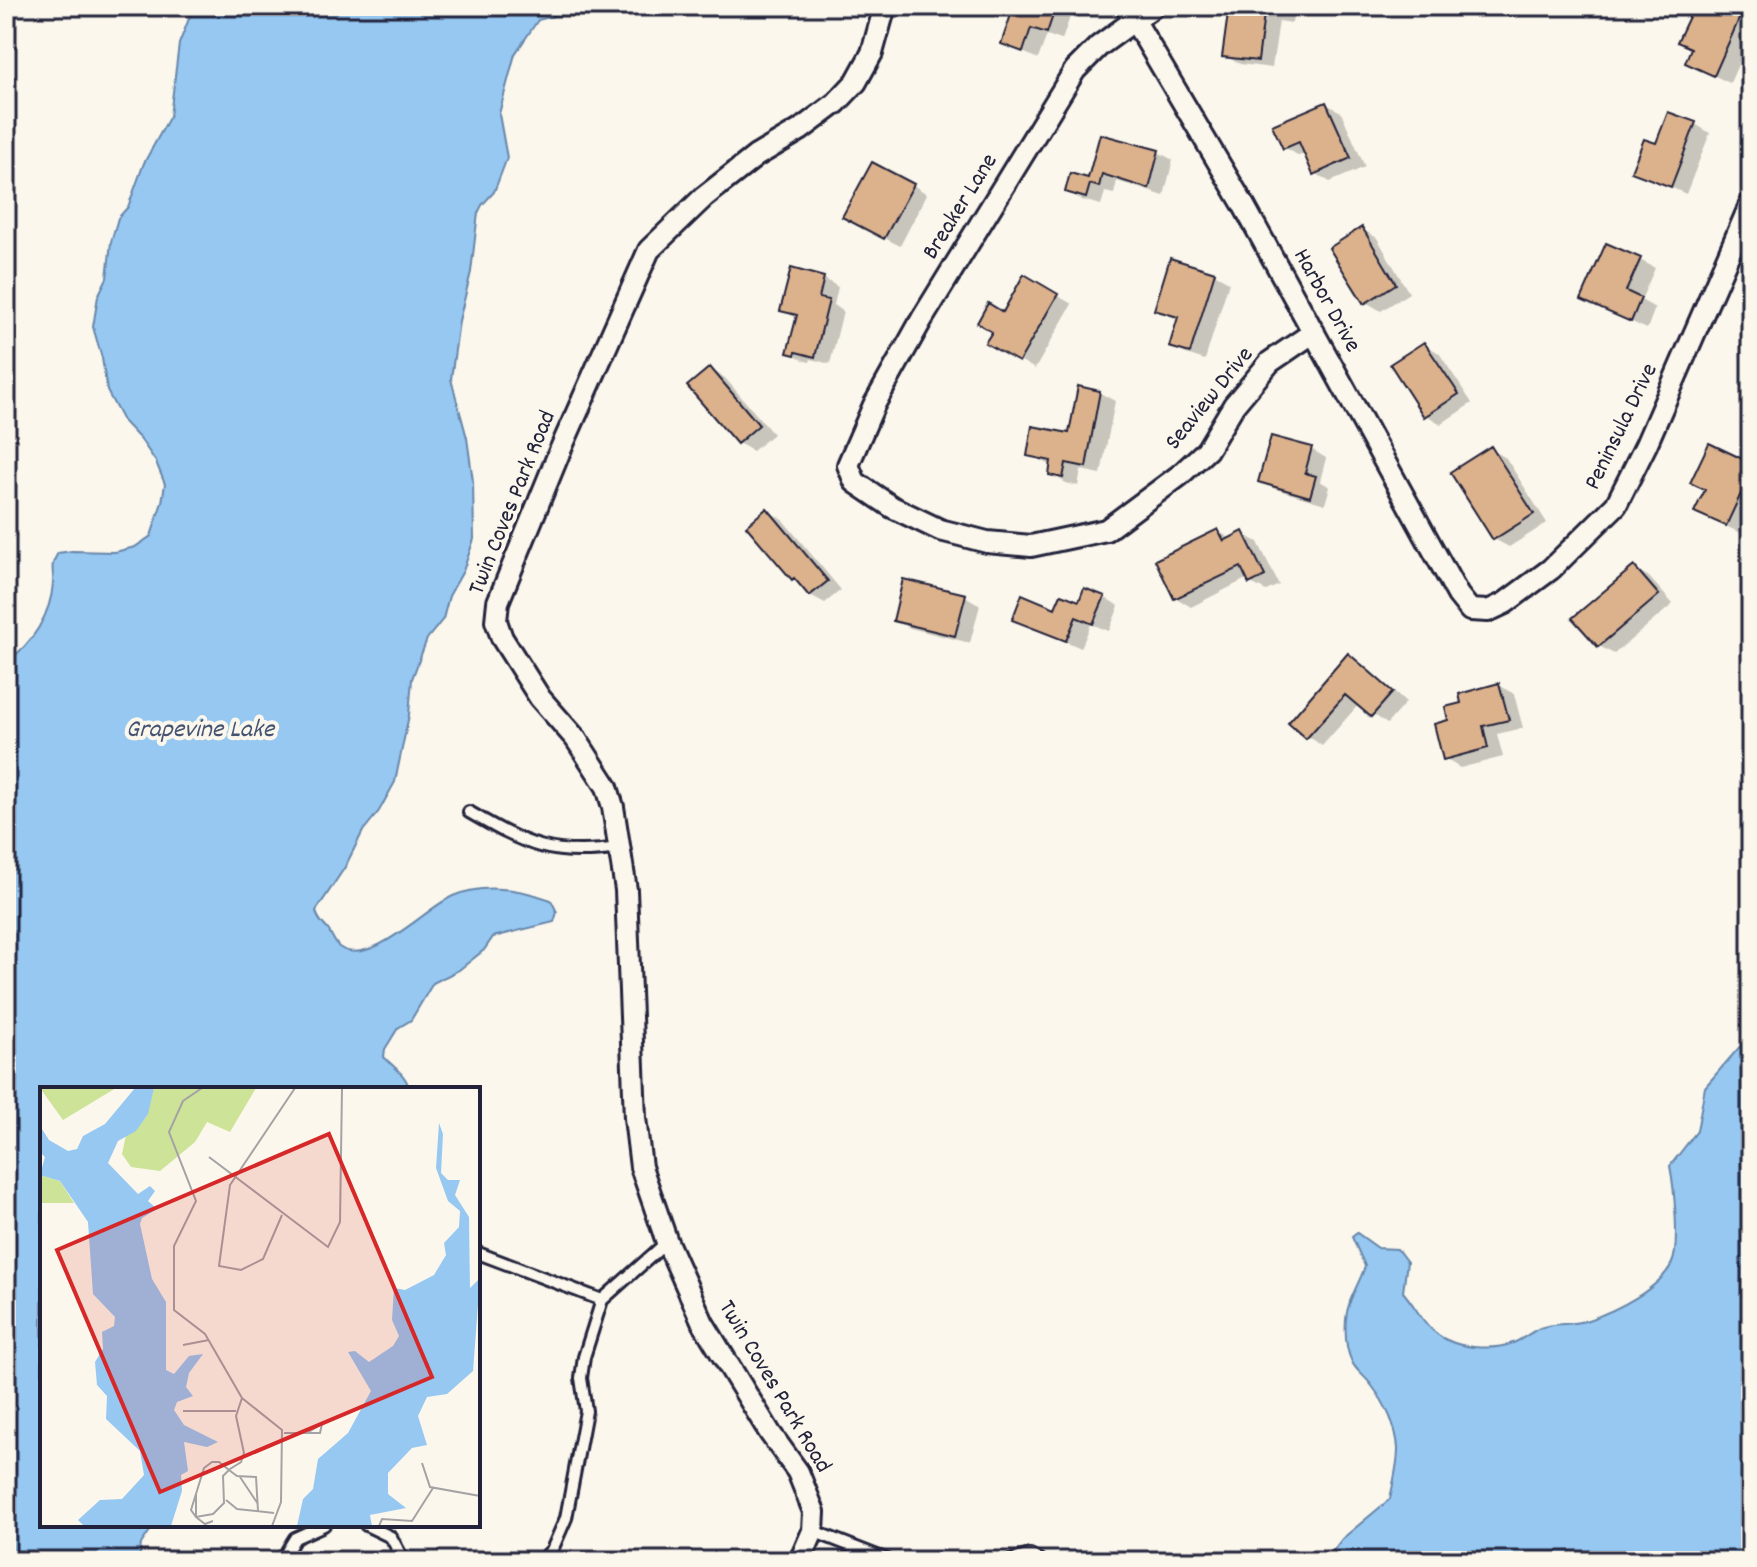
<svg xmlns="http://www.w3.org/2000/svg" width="1757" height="1567" font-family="Dekko,sans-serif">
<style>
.water{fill:#96c8f2;stroke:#6886a9;stroke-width:2}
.shadow{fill:#0003}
.building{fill:#dcb28d;stroke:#22223b;stroke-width:2}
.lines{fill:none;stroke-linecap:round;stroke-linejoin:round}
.service-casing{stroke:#22223b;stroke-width:16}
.minor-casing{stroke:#22223b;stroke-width:26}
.service{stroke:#fbf7ec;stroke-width:10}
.minor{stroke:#fbf7ec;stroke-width:20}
.labels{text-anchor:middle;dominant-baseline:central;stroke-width:8;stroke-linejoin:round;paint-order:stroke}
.street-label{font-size:24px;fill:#22223b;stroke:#fbf7ec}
.water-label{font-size:26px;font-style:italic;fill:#455472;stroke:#fbf7ec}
.inset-road{fill:none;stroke:#a4a2a5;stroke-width:2}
.view{fill:#d62828;fill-opacity:0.15;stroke:#d62828;stroke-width:4}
.inset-edge{fill:none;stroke:#22223b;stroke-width:4}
</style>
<rect width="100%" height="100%" fill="#fbf7ec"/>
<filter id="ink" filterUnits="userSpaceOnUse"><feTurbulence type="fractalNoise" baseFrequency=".0125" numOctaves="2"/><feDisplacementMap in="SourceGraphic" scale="16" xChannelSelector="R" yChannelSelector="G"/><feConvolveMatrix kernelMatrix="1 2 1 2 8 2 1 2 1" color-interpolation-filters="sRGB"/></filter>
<g filter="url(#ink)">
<!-- water -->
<path class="water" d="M194,6H641L620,12L572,11L538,20L515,54L499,114L507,158L494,192L482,205L478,213L471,272L459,321L451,379L467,438L473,481L474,539L463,571L449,596L443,619L427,639L412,679L409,715L395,782L379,811L363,831L345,867L316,911C318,921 323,923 329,931C332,936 335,943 339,947C370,969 425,908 453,896C485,882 520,889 551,900L557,912L554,922L493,937L484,950L459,970L433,983L411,1020L398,1028L385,1049L384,1057C393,1067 407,1075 409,1089H42V1525H154L141,1544L139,1561H6V662C32,645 51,614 53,583C54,568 49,568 58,553L72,551L115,552L135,547L151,536L162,502L165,484L156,462L141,440L123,421L107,391L102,358L93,327L98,296L107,278L111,242L118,218L128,207L144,163L170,116L179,44Z
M1751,998V1561H1325L1342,1539L1390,1499C1393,1483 1398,1465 1398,1449C1397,1427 1385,1403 1372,1386C1366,1377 1356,1371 1352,1362C1346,1350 1345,1332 1346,1319C1348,1298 1359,1285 1365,1266L1352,1237L1357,1233L1378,1248L1397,1249L1407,1262L1403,1292C1418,1309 1425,1330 1447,1340C1465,1349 1495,1350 1513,1343C1523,1339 1531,1332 1540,1328C1555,1322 1570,1326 1588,1320C1615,1311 1660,1289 1672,1263C1680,1246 1674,1186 1670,1166L1697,1131L1705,1087L1743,1043L1750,1023Z"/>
<!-- shadow -->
<path class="shadow" d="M1017,6H1064L1072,11L1062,40L1047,35L1038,59L1003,43Z
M1231,6H1294L1292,23L1279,21L1272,68L1240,64L1225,56Z
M1696,6H1730L1751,17V35L1730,83L1702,70L1693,49Z
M1326,104L1341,112L1365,167L1330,182L1315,173L1306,153L1299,156L1284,147Z
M1695,124L1710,133L1686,194L1634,171L1657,146Z
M1101,137L1158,152L1173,160L1164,196L1117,181L1114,194L1105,192L1101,205L1082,200L1067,191L1090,180Z
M913,185L927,194L900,246L860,225Z
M1362,229L1377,238L1409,293L1381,311L1366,302Z
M1640,260L1655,268L1641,300L1655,308L1647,329L1584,300Z
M1214,274L1229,282L1205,360L1186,354L1171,346L1179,320L1156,309Z
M1025,277L1072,304L1035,369L988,342Z
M823,278L838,287L834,305L843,311L830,364L811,359L810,362L805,361L790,352L798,319L782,310Z
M1424,344L1439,353L1472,403L1441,424L1426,415Z
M710,369L725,378L773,434L753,451L738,443Z
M1100,393L1115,401L1101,474L1081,470L1078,486L1066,483L1051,474L1053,466L1029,455L1070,436Z
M1311,449L1326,458L1320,481L1330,487L1325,504L1275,489L1260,481Z
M1491,449L1506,458L1547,523L1509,547L1494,539Z
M1751,465V513L1741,533L1712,520L1707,490Z
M767,511L782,519L841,590L825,603L810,595L793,579Z
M1218,531L1231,539L1243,534L1258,542L1279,585L1266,591L1251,583L1248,578L1191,607L1176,598Z
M1634,568L1649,577L1673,604L1614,654L1599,646Z
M965,596L980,605L970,643L910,628L895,620Z
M1104,597L1119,606L1109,631L1091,624L1081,648L1014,619Z
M1348,656L1363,664L1406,702L1387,724L1359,704L1322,746L1290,723Z
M1499,685L1514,694L1523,728L1497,734L1503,757L1460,768L1445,759L1451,722L1464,704Z"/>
<!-- building -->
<path class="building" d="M1014,6H1056L1047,33L1031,28L1023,52L1001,44Z
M1229,6H1278L1277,15L1264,14L1258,61L1222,57Z
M1694,6H1734L1743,10L1714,76L1685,63L1691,48L1677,42Z
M1326,102L1351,158L1313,175L1299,142L1283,149L1272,125Z
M1668,112L1696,122L1671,187L1631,172L1644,139L1656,143Z
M1100,134L1159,150L1149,189L1102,174L1099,187L1090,184L1086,198L1065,192L1070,173L1088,178Z
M872,162L914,184L884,239L842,217Z
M1362,227L1396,284L1364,304L1329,248Z
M1606,243L1641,258L1626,291L1641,298L1631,322L1581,300Z
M1170,258L1215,272L1190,353L1169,347L1178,317L1154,310Z
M791,268L824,277L819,298L829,300L815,357L796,352L795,355L787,353L797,315L780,311Z
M1024,274L1058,294L1019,362L985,343L992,332L977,323L988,303L1003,312Z
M1424,342L1459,394L1424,417L1390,364Z
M710,367L759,425L737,444L687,386Z
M1078,386L1100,391L1086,467L1066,463L1063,478L1049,475L1051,461L1027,456L1032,426L1069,433Z
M1271,436L1312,447L1305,473L1316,476L1310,497L1258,482Z
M1709,443L1751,463V472L1726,526L1694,512L1705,490L1690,483Z
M1491,446L1534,514L1493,540L1450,472Z
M767,508L828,581L809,596L794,578L792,580L746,526Z
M1218,529L1224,541L1243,531L1265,576L1249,584L1241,567L1174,599L1155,560Z
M1634,566L1659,595L1598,647L1572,618Z
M903,579L966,594L955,636L893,621Z
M1084,588L1105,596L1093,624L1076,617L1066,641L1012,620L1022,594L1055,608L1061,594L1079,601Z
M1348,653L1393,692L1371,717L1345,695L1306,739L1288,723Z
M1499,683L1509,720L1483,726L1488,748L1443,760L1434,724L1448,720L1445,707L1461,703L1459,694Z"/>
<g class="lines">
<!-- service casing -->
<g class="service-casing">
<path id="service" d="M469,812C526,845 552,858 619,848
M478,1253L602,1300
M366,1525L391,1537L404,1561
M813,1531L890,1561
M281,1561L295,1538L324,1525
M376,1561L401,1556
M541,1561L552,1550L566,1518L586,1411L581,1378L584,1357L602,1300L667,1242
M1009,1561L1030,1555L1041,1561"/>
</g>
<!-- minor casing -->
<g class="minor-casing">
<path id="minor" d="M1126,6L1243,204L1458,595L1470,610L1488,611L1505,603L1551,569L1616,505L1646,445L1751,203
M1154,6L1099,46L1075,70L922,319L874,405L848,465L855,482L892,507L940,530L960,535L987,542L1031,546L1106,530L1180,475L1207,450L1234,405L1270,362L1314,332
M800,1561L813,1531L814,1512L798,1472L770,1433L703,1323L667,1242L641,1167L635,1118L626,890L613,807L607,787L576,739L540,698L502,638L496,621L498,602L559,453L649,250L704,197L756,156L800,130L836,103L856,82L872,53L885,6"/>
</g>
<!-- service -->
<use href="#service" class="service"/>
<!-- minor -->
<use href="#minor" class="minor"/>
</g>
</g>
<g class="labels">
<!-- street labels -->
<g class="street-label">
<text transform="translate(961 207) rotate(-58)">Breaker Lane</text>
<text transform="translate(1326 301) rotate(61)">Harbor Drive</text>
<text transform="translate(1210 399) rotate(-51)">Seaview Drive</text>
<text transform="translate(1622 427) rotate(-64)">Peninsula Drive</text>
<text transform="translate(513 503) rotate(-68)">Twin Coves Park Road</text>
<text transform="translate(774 1387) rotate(59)">Twin Coves Park Road</text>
</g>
<!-- water labels -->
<g class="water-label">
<text x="200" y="730">Grapevine Lake</text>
</g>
</g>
<!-- overview -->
<g transform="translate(40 1087)">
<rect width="440" height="440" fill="#fbf7ec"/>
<path d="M0,1H76L23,33ZM114,1H216L190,45L167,35L155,55L120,84L91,80L82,67L86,48L106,30ZM0,88L20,94L34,116H0Z" fill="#cde398"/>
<path d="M95,1H114L108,27L96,44L78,54L68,76L98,107L110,99L115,104L108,114L117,122L102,131L100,137L112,192L126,215V283L134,287L149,269L163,267L149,286L146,300L153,309L137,315L134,323L144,338L178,355L167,360L144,355L148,384L141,388L142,404L131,439H44L38,433L60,413L82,412L104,388L100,364L66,332L67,309L57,298L55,275L63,262L62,245L74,239L75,230L53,207L48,135L20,94L0,88L5,70L0,65V39L9,53L28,64L37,62L43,49L65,37ZM399,36L403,47L401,86L408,93H420L415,108L429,130L430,201L440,191L433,284L407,307L387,310L378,329L387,358L372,361L348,386V407L366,421L330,428L332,439H257L263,412L273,402L278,372L308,346L331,304L308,265L315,264L329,275L353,259L359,249L352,233L354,201L365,203L394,188L406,168L404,156L419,140L420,124L408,114L396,81Z" fill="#96c8f2"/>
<path class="inset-road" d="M162,1L143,14L129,45L156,114L134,159V223L165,247L202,311L242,343L241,415L232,439M169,70L288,160L300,135L302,1M242,128L223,172L201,183L179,179L190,98L255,1M143,258L169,253M202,311L196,329L204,366L201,375L190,382L183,389L184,416L173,427L156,430L151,423L164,381L172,375H179L189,383L197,389L216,390L218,424M143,324H196M244,346H280L282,337L267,346M382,376L390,400L440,409M200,390L218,417M156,407V430L165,437L173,434M186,413L197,422L234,426M339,439L342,432L372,434L393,401"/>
<path class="view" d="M289,47L392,290L120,405L17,163Z"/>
<rect width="440" height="440" class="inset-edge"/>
</g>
<!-- margin -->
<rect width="1757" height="1567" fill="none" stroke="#fbf7ec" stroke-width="32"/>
<rect x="16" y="16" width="1725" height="1535" fill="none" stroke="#22223b" stroke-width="3" filter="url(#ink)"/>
</svg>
